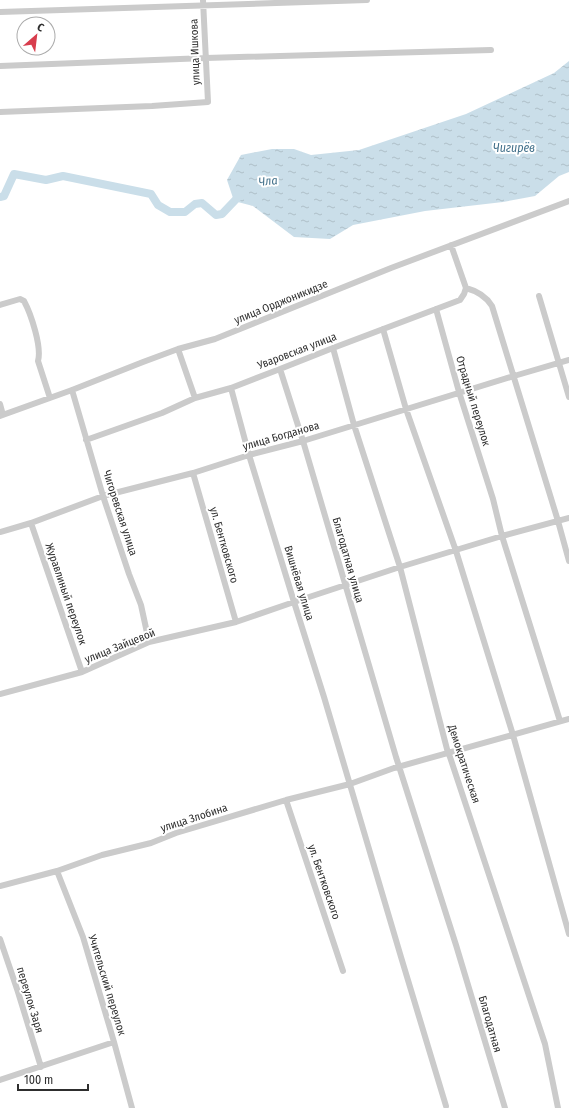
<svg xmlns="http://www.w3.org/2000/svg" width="569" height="1108" font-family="'Fira Sans Condensed',sans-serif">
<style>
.water{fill:url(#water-ripples)}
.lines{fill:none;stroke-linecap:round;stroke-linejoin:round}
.river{stroke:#cadee9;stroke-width:8}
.minor{stroke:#cbcbcb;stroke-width:6}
.labels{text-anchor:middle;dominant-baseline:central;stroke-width:4;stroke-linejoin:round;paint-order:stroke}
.street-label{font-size:11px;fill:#2e2e2e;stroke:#fff}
.water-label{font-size:12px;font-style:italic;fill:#42708a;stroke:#fff}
</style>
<defs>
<pattern id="water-ripples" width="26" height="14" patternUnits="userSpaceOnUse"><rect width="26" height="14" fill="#cadee9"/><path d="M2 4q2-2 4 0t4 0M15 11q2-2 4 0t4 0" fill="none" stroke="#aebfc8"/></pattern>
</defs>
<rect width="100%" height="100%" fill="#fff"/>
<!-- water -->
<path class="water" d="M569,61V172L559,176L535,196L503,202L425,211L353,225L330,239L294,237L253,206L234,201L227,180L241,155L272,149H294L311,155L359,150L466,114L554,73Z"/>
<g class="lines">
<!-- river -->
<path class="river" d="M0,197L4,196L14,174L46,180L63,176L151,194L158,205L170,212H185L195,204L202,203L216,215L222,214L242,193"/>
<!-- minor -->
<path class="minor" d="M0,12L367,0
M0,66L206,58L491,50
M0,112L152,106L208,102L203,0
M466,288C477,291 486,296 492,306L558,521L569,561
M539,296L569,397
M0,305L20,299L24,301C31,314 42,347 38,361L50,398
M436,309L459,392L493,499L502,536L560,721
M383,329L406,409L456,551L513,735L569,934
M333,348L354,425L400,567L448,753L450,757L545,1044L558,1108
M178,349L195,398
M280,369L303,441L396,757L456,945L505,1108
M231,388L249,455L294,602L324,697L401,957L446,1106
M72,390L103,496L129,574L141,605L149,642
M0,404L3,415
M0,416L72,390L143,362L178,349L215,339L391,268L569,201
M86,440L162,413L195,398L231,388L280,369L333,348L460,300L464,294L466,288L451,245
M193,473L236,622
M31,523L82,672
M0,532L31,523L103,496L193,473L249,455L303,441L514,376L569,360
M0,694L82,672L149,642L236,622L294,602L400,567L502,536L569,518
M286,800L343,971
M57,871L83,937L114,1042L132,1108
M0,886L57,871L102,855L151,843L176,833L286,800L350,784L394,768L569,719
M0,939L18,992L41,1067
M0,1080L114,1042"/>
</g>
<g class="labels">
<!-- street labels -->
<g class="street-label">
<text transform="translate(195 52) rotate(-92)">улица Ишкова</text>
<text transform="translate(281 302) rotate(-22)">улица Орджоникидзе</text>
<text transform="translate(297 351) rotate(-21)">Уваровская улица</text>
<text transform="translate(473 401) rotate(73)">Отрадный переулок</text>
<text transform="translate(281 436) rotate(-16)">улица Богданова</text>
<text transform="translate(120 513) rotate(72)">Чигоревская улица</text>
<text transform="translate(224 545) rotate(74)">ул. Бентковского</text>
<text transform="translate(348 560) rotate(74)">Благодатная улица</text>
<text transform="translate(299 583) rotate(73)">Вишнёвая улица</text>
<text transform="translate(66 594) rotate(71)">Журавлиный переулок</text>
<text transform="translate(120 646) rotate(-22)">улица Зайцевой</text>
<text transform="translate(464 764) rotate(72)">Демократическая</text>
<text transform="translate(194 818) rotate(-18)">улица Злобина</text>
<text transform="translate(324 882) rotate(71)">ул. Бентковского</text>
<text transform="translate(107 985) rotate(73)">Учительский переулок</text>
<text transform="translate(30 1000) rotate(73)">переулок Заря</text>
<text transform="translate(490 1024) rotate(74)">Благодатная</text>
</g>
<!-- water labels -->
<g class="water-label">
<text x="514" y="148">Чигирёв</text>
<text transform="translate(268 181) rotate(-6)">Чла</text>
</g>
</g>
<!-- north arrow -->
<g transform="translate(36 36) rotate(28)"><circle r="19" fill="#ffffff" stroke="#ababab"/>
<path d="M0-3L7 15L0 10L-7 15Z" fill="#d83d4d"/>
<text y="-6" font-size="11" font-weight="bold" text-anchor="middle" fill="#2e2e2e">С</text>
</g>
<!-- scale -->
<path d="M18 1084v6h70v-6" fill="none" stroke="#2e2e2e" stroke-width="2"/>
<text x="24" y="1084" font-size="12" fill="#2e2e2e" stroke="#ffffff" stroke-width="3" paint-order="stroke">100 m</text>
</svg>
